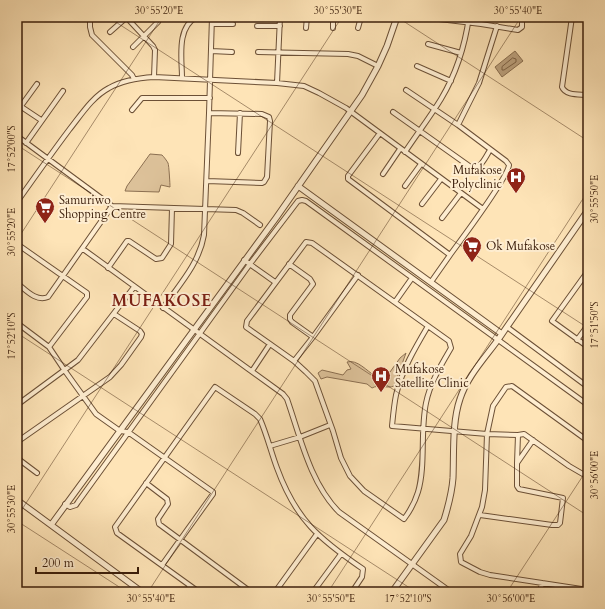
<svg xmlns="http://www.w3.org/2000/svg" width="605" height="609" font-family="Cardo,serif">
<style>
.green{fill:#ddc29a;stroke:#8c7052}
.water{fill:#bca17d;stroke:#886d4f}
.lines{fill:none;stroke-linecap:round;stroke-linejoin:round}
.shore{stroke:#7c6044;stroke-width:1}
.minor-casing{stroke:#6c5036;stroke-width:6}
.tertiary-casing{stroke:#6c5036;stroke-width:7}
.minor{stroke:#feedd0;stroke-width:4}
.tertiary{stroke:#feedd0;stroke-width:5}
.ticks{fill:none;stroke:#3b1e0b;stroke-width:1;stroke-opacity:0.45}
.labels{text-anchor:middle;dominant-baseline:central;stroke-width:4;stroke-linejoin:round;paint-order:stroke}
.poi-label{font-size:12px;fill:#3b1e0b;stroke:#feedd0;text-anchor:start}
.district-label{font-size:16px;font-weight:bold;letter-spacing:1px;fill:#7a1f14;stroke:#feedd0}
.neatline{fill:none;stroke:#3b1e0b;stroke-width:1.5}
.ticks-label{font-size:10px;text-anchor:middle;fill:#3b1e0b}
</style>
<rect width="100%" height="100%" fill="#fee4b7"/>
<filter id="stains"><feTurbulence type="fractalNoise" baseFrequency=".005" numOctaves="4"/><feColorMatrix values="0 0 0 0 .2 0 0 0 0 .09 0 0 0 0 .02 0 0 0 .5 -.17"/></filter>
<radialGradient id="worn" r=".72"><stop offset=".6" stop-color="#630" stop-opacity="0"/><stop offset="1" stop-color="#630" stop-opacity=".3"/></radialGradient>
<!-- green -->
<path class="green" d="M150,154L162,155C164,157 167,161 168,163C169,165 170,185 170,187L161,185L159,192L125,191L127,186Z
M406,353L394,386C387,389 379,384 372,388L367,384L327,377L321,379L318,373L322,370L343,375L347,370L351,369L347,362C357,359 367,371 375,376L390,372L400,358Z"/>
<!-- water -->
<path class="water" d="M515,51L523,61L502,77L495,67Z"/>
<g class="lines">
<!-- shore -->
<path class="shore" d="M513,58L516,59V62L504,70H502V67Z"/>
<!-- minor casing -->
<g class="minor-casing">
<path id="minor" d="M90,17V27L92,35L132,75L134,79
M126,17L153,46L155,50L154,77
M572,17L562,87C566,96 579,94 588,95
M431,18L481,24L518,30L522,27V17
M212,24H233
M257,26H280
M306,28L307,17
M333,28V17
M358,28L361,17
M110,32L127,17
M428,44L461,53
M133,47L158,22
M211,51L232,52
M258,52L348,54L358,56L378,66
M417,66L451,81
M182,78C182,59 176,27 197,17
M277,83L280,17
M406,90L458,125L506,161L509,165C508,178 460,241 450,255
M17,104L41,120
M21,106L37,84
M132,110L142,98H210
M393,112L472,168C481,169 486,156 490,150
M458,125L479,83L497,26
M380,133L348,176V179L450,255L431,282
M17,136L112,206L236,210L243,213L260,225
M26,143L63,91
M405,152C417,134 430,117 441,99C456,74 465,45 469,17
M238,153L240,113
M383,174L400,149
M207,181L262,183L264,182L267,177L270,121L269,117L262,114L209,113
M405,186L421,164
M17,202C34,178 51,154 69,130C81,115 92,97 109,88C123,80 138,78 154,77L277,83L304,86L319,93L346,108L483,209
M422,204L441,179
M442,218L461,193
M306,242L312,243L449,341L451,348C441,365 430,383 426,403C420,432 426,465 418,492C415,502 410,511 404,519L364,491L350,476L341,458L333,431L315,381L306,372L294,361L246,327L247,321Z
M17,244L87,293V297L49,347
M83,249L283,394L287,399C300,436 310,483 339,512L451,592
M244,260L275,282
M289,264L310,279L313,284L290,315V319L292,322L313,337L294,361
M108,268L127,241H129L156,259L162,258L171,244L172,208
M588,271L552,321L588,347
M17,283C26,290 36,302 48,297L112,206
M395,302L412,278
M163,308C179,285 199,264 204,235L209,113L212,17
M17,323L49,347L65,371L96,414L120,431L128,432L213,492V494L162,565
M428,326C415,348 402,370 396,395C394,405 393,416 392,426L487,434L518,435L524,434L569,466L588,477
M507,327L588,387
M313,337L358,275
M577,340L588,325
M252,371L270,344
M17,405L78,360L134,287
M588,441L512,386L506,387L493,406L487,434L485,490L482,507L471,536L460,554L461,562L480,572L490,575L588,590
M17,442L110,377L121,365L141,337L142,334L140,331L114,314
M270,446L300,437L330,425
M17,456L21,461L37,473
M517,463L518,435
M146,483L167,499L168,504L158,519L159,524L251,592
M65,504L70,507L76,505L78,502L250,264L298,201L302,200L306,201L588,405
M480,515L552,525H558L560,523L563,498L519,489L517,486V463L533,440
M186,592L190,586
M199,592L117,533L115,527L215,387L255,414L260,419C267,435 271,452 277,468C296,520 319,539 363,569L362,577L352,592
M275,592L317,534
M313,592L341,554
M540,592L542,583"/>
</g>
<!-- tertiary casing -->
<g class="tertiary-casing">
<path id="tertiary" d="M298,186L502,334C488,355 468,374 460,399C452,422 454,453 453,478C452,492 448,507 444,520L392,592
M502,334L588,210
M17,500L142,592
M51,525L276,218L362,95L378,66L387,46L397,17"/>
</g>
<!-- minor -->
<use href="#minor" class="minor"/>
<!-- tertiary -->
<use href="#tertiary" class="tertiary"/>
</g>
<!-- ticks -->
<path class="ticks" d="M108,17L588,328M397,17L588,141M17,145L588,516M17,240L162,17M17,333L416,592M17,517L342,17M17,521L127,592M148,592L521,17M328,592L588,191M507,592L588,468"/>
<!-- icons -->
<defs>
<g id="hospital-pin" transform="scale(1)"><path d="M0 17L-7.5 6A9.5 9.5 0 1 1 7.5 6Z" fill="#8f2418" stroke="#feedd0"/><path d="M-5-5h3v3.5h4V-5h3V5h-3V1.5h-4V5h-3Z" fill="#fff"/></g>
<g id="supermarket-pin" transform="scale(1)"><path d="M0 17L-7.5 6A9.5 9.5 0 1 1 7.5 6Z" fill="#8f2418" stroke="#feedd0"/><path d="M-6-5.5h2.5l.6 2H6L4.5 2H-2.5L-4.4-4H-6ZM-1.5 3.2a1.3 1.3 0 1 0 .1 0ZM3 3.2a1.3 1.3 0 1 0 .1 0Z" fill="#fff"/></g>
</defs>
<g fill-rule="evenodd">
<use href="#hospital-pin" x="516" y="177"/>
<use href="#supermarket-pin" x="45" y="207"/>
<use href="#supermarket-pin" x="472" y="246"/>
<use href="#hospital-pin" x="381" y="376"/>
</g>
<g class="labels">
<!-- poi labels -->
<g class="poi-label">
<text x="502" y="170" text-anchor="end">Mufakose<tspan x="502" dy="14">Polyclinic</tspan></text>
<text x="59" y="200">Samuriwo<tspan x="59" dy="14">Shopping Centre</tspan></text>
<text x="486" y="246">Ok Mufakose</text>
<text x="395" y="369">Mufakose<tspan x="395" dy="14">Satellite Clinic</tspan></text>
</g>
<!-- district labels -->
<g class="district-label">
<text x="162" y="301">MUFAKOSE</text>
</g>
</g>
<!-- margin -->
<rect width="605" height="609" fill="none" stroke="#fee4b7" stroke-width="44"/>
<!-- scale -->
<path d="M36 567v6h102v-6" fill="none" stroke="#3b1e0b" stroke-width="2"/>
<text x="42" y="567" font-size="12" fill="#3b1e0b" stroke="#feedd0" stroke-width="3" paint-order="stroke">200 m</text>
<rect x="22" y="22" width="561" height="565" class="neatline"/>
<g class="ticks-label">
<text x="159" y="14">30°55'20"E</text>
<text x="338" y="14">30°55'30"E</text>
<text x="518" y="14">30°55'40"E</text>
<text transform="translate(11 149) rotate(-90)" y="4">17°52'00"S</text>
<text transform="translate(594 199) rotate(-90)" y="4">30°55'50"E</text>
<text transform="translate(11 232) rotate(-90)" y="4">30°55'20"E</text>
<text transform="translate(594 325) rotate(-90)" y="4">17°51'50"S</text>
<text transform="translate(11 336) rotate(-90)" y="4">17°52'10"S</text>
<text transform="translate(594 475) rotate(-90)" y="4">30°56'00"E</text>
<text transform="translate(11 509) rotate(-90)" y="4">30°55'30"E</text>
<text x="151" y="602">30°55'40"E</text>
<text x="331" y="602">30°55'50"E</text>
<text x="408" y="602">17°52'10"S</text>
<text x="511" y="602">30°56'00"E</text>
</g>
<rect width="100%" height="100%" filter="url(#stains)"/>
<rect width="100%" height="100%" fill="url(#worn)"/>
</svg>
